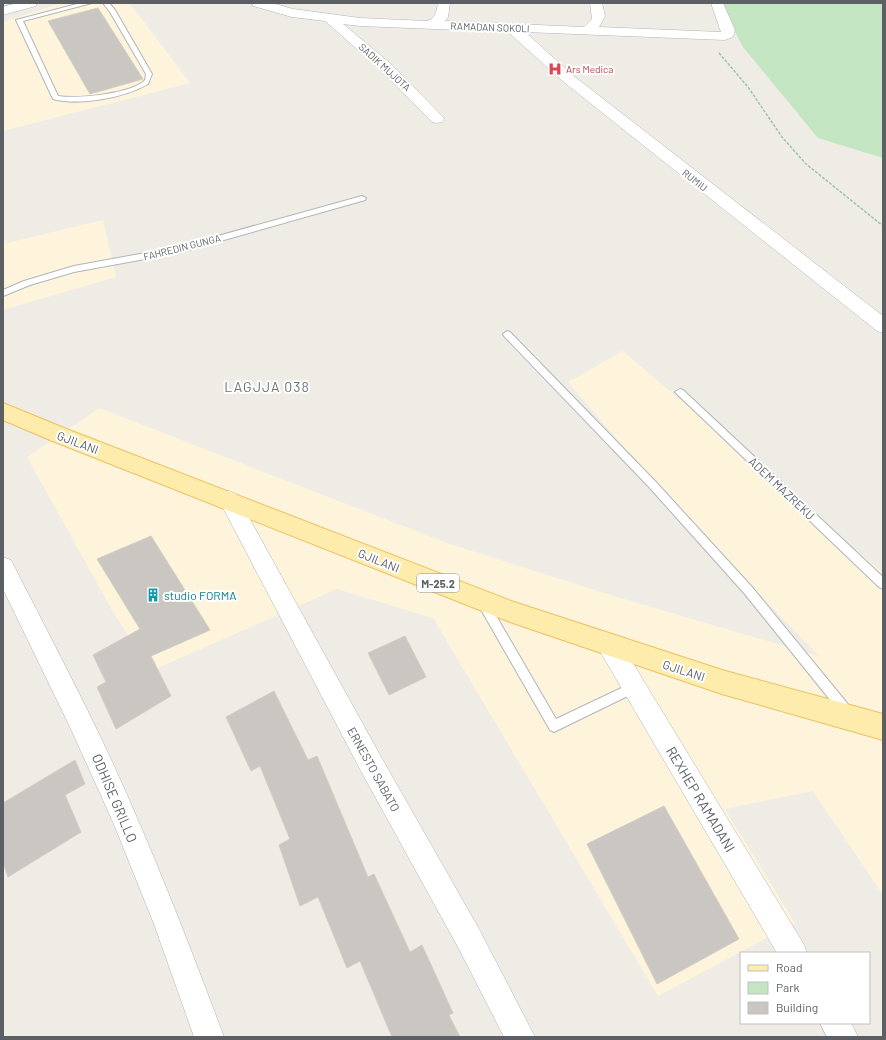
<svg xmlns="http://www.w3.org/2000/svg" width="886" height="1040" font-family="Barlow,sans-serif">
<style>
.commercial{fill:#fdf4db}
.green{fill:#c3e5c2}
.building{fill:#cac7c2;stroke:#d3cdc3}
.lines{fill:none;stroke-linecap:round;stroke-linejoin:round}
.lane-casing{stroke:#b2b5b9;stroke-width:2}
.street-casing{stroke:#b2b5b9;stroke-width:1}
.primary-casing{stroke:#edc05f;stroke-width:2}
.path{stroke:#9bc6a6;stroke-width:1.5;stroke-dasharray:3 1.5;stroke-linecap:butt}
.lane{fill:#fff;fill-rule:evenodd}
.street{fill:#fff;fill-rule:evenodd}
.primary{fill:#fdecac;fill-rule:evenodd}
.labels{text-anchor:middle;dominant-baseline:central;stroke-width:4;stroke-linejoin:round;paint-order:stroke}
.far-street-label{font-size:10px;fill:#5c6065;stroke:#fff}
.far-health-label{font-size:10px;fill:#be3a42;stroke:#fff;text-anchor:start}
.shield{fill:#fff;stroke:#8d9093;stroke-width:1}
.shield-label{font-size:11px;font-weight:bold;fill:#5c6065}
.street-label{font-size:12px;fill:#5c6065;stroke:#fff}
.culture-label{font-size:12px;fill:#0d838f;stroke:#fff;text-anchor:start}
.quarter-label{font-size:14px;letter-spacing:1px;fill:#6d7277;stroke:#fff}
.near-street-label{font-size:14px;fill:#5c6065;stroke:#fff}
</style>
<rect width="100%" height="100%" fill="#eeece5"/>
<!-- commercial -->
<path class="commercial" d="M61,3H127L135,10L190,83L3,131V22Z
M103,220L116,277L3,310V238L7,243Z
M623,351L883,573V895L813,791L725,809L795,923L658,996L433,618L337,589L151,671L113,612L27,457L99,408L447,543L617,597L819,656L674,506L568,382Z"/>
<!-- green -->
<path class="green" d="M720,3H883V158L818,138L743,47Z"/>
<!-- building -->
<path class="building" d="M98,8L143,79L90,94L48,21Z
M151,536L210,630L151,656L171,696L116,729L97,687L106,682L93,655L140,629L97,559Z
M405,636L426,677L389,695L368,653Z
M274,691L308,760L317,756L368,877L374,874L410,952L422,945L453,1013L449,1015L460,1037H392L360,961L347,968L318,897L300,906L279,845L290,839L260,766L251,771L226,717Z
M75,760L85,784L65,795L81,832L8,877L3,862V803Z
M664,806L739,939L657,984L587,844Z"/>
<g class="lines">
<!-- lane casing -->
<g class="lane-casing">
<path id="lane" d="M81,3H92L23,21L58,96C76,99 132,94 145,80L146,74L110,12L103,3H109L115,10L152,74L148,84C124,98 80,106 53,99L16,20Z
M362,196L366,198L365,200L178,253L74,272L30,285L3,296V290L24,281L74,266L178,247Z
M507,331L510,332L655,481L752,587L851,708L853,712L851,716L847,718L843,716L744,593L649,487L504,336L503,334Z
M680,389L683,390L883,577V589L879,587L677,394L675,392Z
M483,598L487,600L556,719L634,682L638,683L640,687L638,691L558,730L554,732L550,730L479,606L478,603L479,600Z"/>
</g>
<!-- street casing -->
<g class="street-casing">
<path id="street" d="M17,3H37L36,6L3,15V7Z
M252,3H272L293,9L360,18L427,21C437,18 436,12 438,3H450L448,17L445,21L584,27L592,19L590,3H602L605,16L599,27L721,32L711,3H723L735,30L733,37L725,40L525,32L575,77L883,316V333L877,331L565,83L508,32L360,26L343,24L391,64L442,116L444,119L442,122L437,123L432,122L381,70L325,21L292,17L253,6Z
M229,491L236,494L380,755L479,929L535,1037H504L459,949L362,773L222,506L219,500L222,494Z
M3,557L11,560C46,629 83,698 115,768C155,856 190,946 224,1037H194L154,924L113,822L70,727L3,589Z
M609,634L617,637L803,943L807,953H777L601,653L598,645L601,637Z
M820,1023H851L858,1037H827Z"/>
</g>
<!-- primary casing -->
<g class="primary-casing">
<path id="primary" d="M3,403L64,428L511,601L722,670L883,714V740L722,694L510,622L50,440L3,420Z"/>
</g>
<!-- path -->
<path class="path" d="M719,53L748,87L782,137L806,164L883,226"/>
<!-- lane -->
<use href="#lane" class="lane"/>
<!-- street -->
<use href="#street" class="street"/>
<!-- primary -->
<use href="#primary" class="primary"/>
</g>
<!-- icons -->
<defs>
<g id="hospital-bare" transform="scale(1.08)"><path d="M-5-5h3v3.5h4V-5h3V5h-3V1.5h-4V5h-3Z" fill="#e0444e" stroke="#fff" stroke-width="2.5" paint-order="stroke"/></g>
<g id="building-bare" transform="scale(1.08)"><path d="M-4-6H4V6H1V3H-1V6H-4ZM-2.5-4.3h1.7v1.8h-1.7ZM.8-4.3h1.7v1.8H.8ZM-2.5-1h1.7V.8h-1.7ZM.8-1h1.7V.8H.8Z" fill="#0f9aa8" stroke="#fff" stroke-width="2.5" paint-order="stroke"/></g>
</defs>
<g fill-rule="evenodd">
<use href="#hospital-bare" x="555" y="69"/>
<use href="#building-bare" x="153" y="595"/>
</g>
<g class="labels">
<!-- far-street labels -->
<g class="far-street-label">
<text transform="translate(490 27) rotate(2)">RAMADAN SOKOLI</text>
<text transform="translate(385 67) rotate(42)">SADIK MUJOTA</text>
<text transform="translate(695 180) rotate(38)">RUMIU</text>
<text transform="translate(182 247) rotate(-14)">FAHREDIN GUNGA</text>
</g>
<!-- far-health labels -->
<g class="far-health-label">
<text x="566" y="69">Ars Medica</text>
</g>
<!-- shield labels -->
<rect class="shield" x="417" y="574" width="42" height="18" rx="3"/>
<g class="shield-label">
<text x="438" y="583">M-25.2</text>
</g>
<!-- street labels -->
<g class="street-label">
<text transform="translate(78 442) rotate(21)">GJILANI</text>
<text transform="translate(782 488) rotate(43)">ADEM MAZREKU</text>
<text transform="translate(379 560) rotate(22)">GJILANI</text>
<text transform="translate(684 670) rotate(18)">GJILANI</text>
<text transform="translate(374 769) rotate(61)">ERNESTO SABATO</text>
</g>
<!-- culture labels -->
<g class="culture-label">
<text x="164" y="595">studio FORMA</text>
</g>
<!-- quarter labels -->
<g class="quarter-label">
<text x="267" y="386">LAGJJA 038</text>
</g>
<!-- near-street labels -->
<g class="near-street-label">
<text transform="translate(115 798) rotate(67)">ODHISE GRILLO</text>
<text transform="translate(701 799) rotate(59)">REXHEP RAMADANI</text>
</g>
</g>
<!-- border -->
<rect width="886" height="1040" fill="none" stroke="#5c6065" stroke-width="8"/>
<!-- legend -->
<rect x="740" y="952" width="130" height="72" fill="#ffffff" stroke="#bebfc1"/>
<rect x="748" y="965" width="20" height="6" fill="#fdecac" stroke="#bebfc1"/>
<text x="776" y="972" font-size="12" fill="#5c6065">Road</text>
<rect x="748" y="982" width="20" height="12" fill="#c3e5c2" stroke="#bebfc1"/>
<text x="776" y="992" font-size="12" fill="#5c6065">Park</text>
<rect x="748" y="1002" width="20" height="12" fill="#cac7c2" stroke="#bebfc1"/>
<text x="776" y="1012" font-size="12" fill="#5c6065">Building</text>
</svg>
